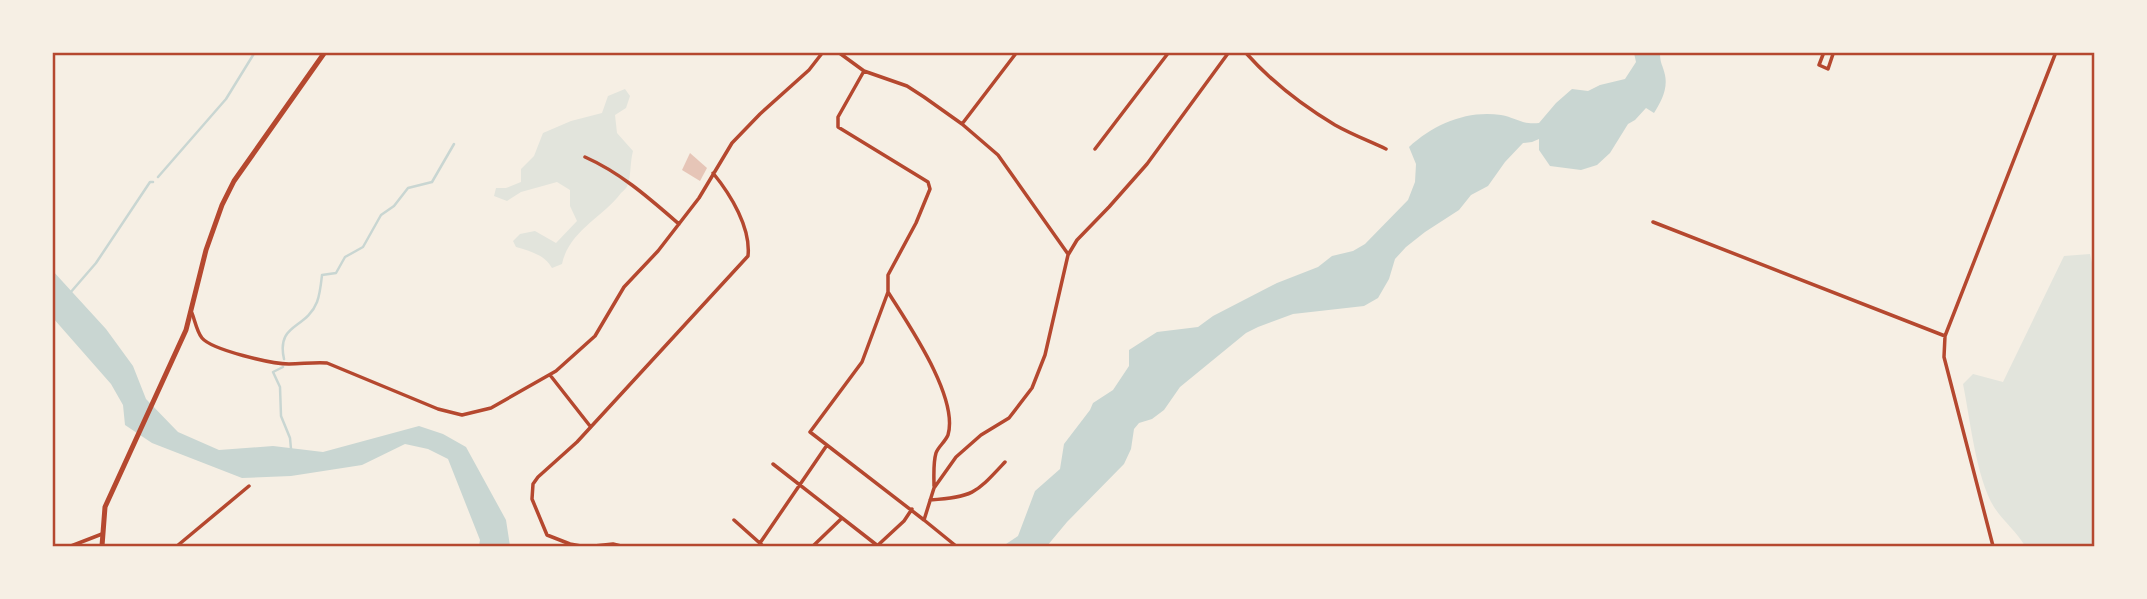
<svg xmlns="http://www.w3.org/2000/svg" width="2147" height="599" font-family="Lora,serif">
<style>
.green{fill:#e2e4dc}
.water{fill:#c9d6d2}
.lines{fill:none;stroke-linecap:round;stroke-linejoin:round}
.stream{stroke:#c9d6d2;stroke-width:2.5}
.building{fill:#e6c5b7}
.minor{stroke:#b5482f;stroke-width:3.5}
.secondary{stroke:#b5482f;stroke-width:5}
.neatline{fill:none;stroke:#b5482f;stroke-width:2.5}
</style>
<rect width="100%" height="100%" fill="#f6efe4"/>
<!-- green -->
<path class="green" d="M625,89L630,96L626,108L615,115L617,133L633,151C630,162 631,175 628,184C627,188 624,190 621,193C602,218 569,231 562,264L552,268C545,255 530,251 516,247L513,241L520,234L535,231L556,243L577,221L570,206V190L557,182L521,192L507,201L494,196L496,188H506L521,182V169L534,156L543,133L571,121L602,113L608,96Z
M2090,254L2094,272V546H2025C2017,532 2003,521 1994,507C1976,478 1970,418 1963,384L1973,374L2003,382L2064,256Z"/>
<!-- water -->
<path class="water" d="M1634,53H1660C1660,64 1663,65 1665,75C1668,89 1661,102 1654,113L1646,108L1635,120L1628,124L1610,153L1597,165L1581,170L1550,166L1539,150V139L1532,142L1523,143L1505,162L1488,186L1471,195L1459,210L1425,232L1406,247L1395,259L1389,279L1378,298L1364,306L1293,314L1258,327L1246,333L1180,387L1164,410L1152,419L1139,423L1134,429L1131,449L1124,464L1067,522L1047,546H1003L1018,536L1035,491L1060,469L1064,444L1090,410L1093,403L1113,390L1129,366V350L1157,332L1198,327L1213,316L1277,283L1318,267L1332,256L1353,251L1365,244L1408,200L1415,182L1416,164L1409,147C1434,124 1467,110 1501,115C1517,118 1522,125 1539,123L1556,103L1572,89L1588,91L1600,85L1625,79L1636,62Z
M52,270L106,329L133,366L146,399L178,432L219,450L273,446L323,452L419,426L443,434L466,447L506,520L510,546H479L480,540L448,459L428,449L405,444L362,465L291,476L242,478L152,443L125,425L123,405L111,384L53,318Z"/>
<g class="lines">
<!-- stream -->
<path class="stream" d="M158,177L226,99L255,52
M70,293L96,263L150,182H153
M284,359C276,323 306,330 317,302C320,294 321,284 322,275L336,273L345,257L363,247L381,215L394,206L408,188L432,182L454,144
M283,367L273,372L280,387L281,416L290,438L291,449"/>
</g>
<!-- building -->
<path class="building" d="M690,153L707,168L700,181L682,170Z"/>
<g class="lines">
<!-- minor -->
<path class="minor" d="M838,52L864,71L907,86L924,97L962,124L998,155L1068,254
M1245,52C1270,80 1303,106 1335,125C1351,134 1369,141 1386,149
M1824,52L1819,65L1828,69L1833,54L1829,52
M864,71L838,117V127L928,182L930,189L916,223L888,275V292C908,324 959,397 948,435C945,442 938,447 936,453C933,463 934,476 934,486
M962,124L1017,52
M1095,149L1169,52
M585,157C621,173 649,198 679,224
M1653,222L1945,336
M888,292L862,362L810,432L924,520
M192,313C195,321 197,332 202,338C212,350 272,364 289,364C302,364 314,362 327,363L438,409L462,415L491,408L556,371L595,336L624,287L658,251L699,198L732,143L760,114L809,70L823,52
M550,375L590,426
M773,464L878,546
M930,500C974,497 976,493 1005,462
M734,520L763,546
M760,543L827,445
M71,546L102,534
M177,546L249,486
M581,546L570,544L547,535L532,499L533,484L538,477L577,442L748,256C751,228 731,195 713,173
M594,546L613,544L621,546
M813,546L841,519
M877,546L904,521L912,509
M956,546L924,520L934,488L956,457L981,435L1009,418L1032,388L1045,355L1068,255L1077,240L1109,207L1147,164L1229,52
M1993,546L1944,357L1945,336L2056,52"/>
<!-- secondary -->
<path class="secondary" d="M102,546L105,507L186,330L206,250L222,205L234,181L325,52"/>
</g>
<!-- border -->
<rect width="2147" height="599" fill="none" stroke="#f6efe4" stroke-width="108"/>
<rect x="54" y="54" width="2039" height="491" class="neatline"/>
</svg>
